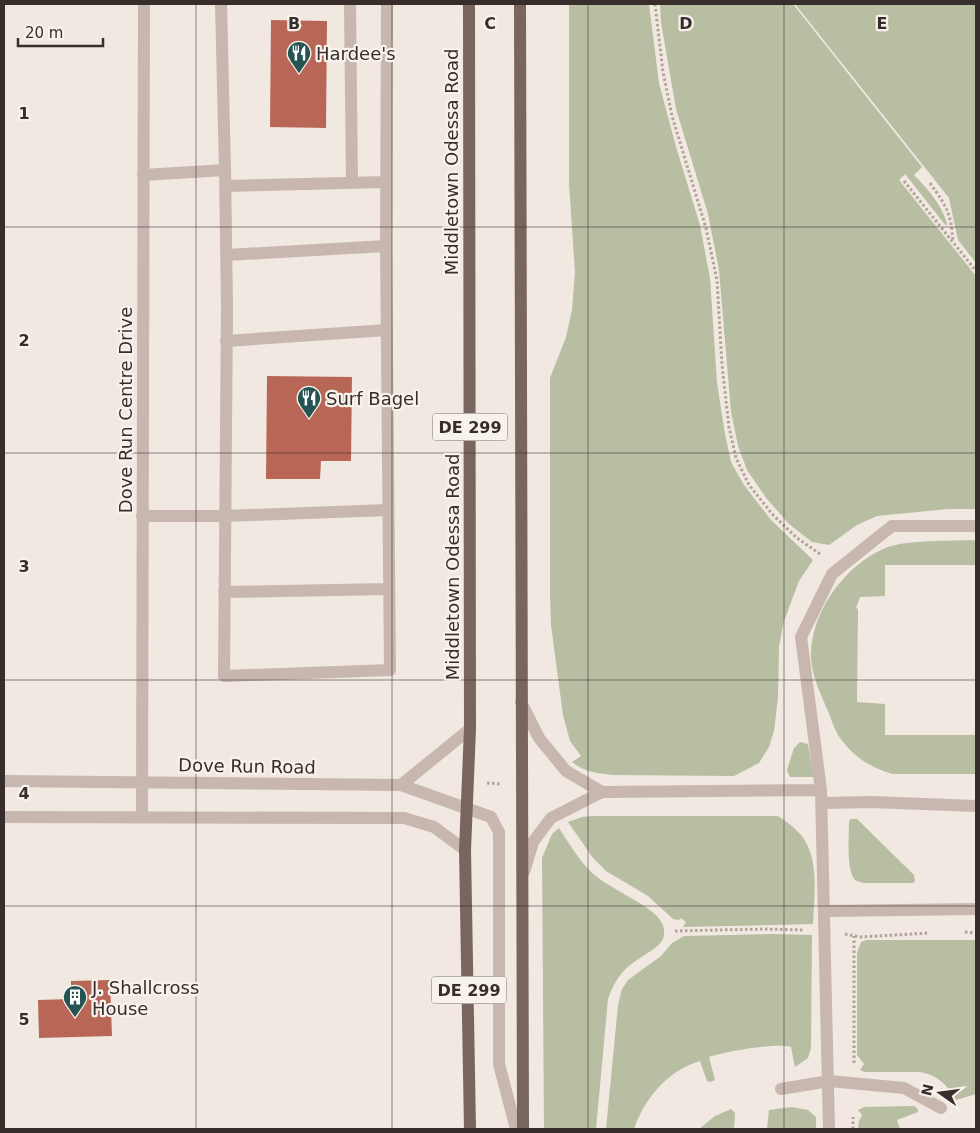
<svg xmlns="http://www.w3.org/2000/svg" width="980" height="1133" font-family="'DejaVu Sans',sans-serif">
<style>
.green{fill:#b7bea2}
.building{fill:#b86757}
.lines{fill:none;stroke-linecap:round;stroke-linejoin:round}
.path{stroke:#b3a298;stroke-width:3;stroke-dasharray:2.5 2.5;stroke-linecap:butt}
.service{stroke:#c7b7ae;stroke-width:12}
.minor{stroke:#c7b7ae;stroke-width:12}
.primary{stroke:#77655e;stroke-width:12}
.grid{fill:none;stroke:#372e2b;stroke-width:1;stroke-opacity:0.55}
.labels{text-anchor:middle;dominant-baseline:central;stroke-width:4.5;stroke-linejoin:round;paint-order:stroke}
.shield{fill:#f8f2ed;stroke:#716965;stroke-width:1}
.shield-label{font-size:16px;font-weight:bold;fill:#372e2b}
.poi-label{font-size:18px;fill:#372e2b;stroke:#f8f2ed;text-anchor:start}
.street-label{font-size:18px;fill:#372e2b;stroke:#f8f2ed}
.grid-label{font-size:16px;text-anchor:middle;font-weight:bold;fill:#372e2b;stroke:#f8f2ed;stroke-width:4.5;stroke-linejoin:round;paint-order:stroke}
</style>
<rect width="100%" height="100%" fill="#f0e8e1"/>
<!-- green -->
<path class="green" d="M569,4H649L659,83L676,147L700,225L710,278L717,383L725,434L731,462L744,485L771,520L813,560L799,581L784,621L779,646L778,697L774,731L769,747L759,763L734,776L612,775C597,773 584,772 572,762L581,756L570,741L563,715L551,625L550,595V378L566,337L572,310L575,272L569,184Z
M660,4H793L922,167L914,175C928,189 941,204 947,223L946,226L905,174L899,180L976,276V509H948L877,516L857,525L829,545L812,542L789,524L767,499L747,470L738,446L731,412L719,270L708,214L676,109L661,22Z
M795,4H976V263L958,240L949,198Z
M972,540L976,541V565H885V596L860,597L856,608L858,609L857,702L885,704V735H976V774H892C869,767 852,756 838,735C834,728 831,719 828,711C820,693 810,672 811,652C813,608 847,563 888,547C909,540 949,541 972,540Z
M800,742L808,744L814,777H790L787,770L794,748Z
M592,816H778C785,821 792,825 797,831C821,853 814,895 813,924L683,927L686,922L681,918L679,920L673,919L648,896L606,871L593,858L568,822L582,817Z
M850,819H857L914,875L915,881L913,883H863C860,882 857,881 855,880C846,870 849,836 849,823Z
M559,828C569,843 578,859 591,872C607,888 654,906 662,923C665,929 665,937 661,942C658,947 649,952 643,956C624,968 616,977 608,999L596,1129H544L542,858L552,834Z
M773,934L812,935L811,1048L808,1058L795,1067L791,1047C777,1042 724,1052 709,1057L715,1080L711,1082L707,1081L700,1061C667,1071 645,1098 634,1129H606L618,1005L622,989L628,980L661,956L672,943L684,936Z
M866,940H976V1094L956,1100C947,1085 938,1075 920,1072H865L860,1070L864,1064L857,1055V953L861,942Z
M914,1106L917,1108L918,1112L897,1120L900,1129H858L859,1121L862,1115L858,1110L864,1107Z
M792,1107L808,1110L816,1117V1129H767L769,1110Z
M731,1109L735,1113L734,1129H699L715,1116Z"/>
<!-- building -->
<path class="building" d="M271,20L327,21L326,128L270,127Z
M267,376L352,377L351,461H321L320,479H266Z
M110,980L112,1036L39,1038L38,1000L71,999V981Z"/>
<g class="lines">
<!-- path -->
<path class="path" d="M655,4L663,72L672,116L706,228L717,280L722,365L729,427L736,458L749,485L773,515L797,538L820,554
M904,181L976,271
M930,183C947,207 951,213 953,242
M487,783L501,784
M675,931L763,929L804,930
M965,932L976,933
M845,934L860,937L929,933
M854,1063V936
M853,1129V1117"/>
<!-- service -->
<path class="service" d="M221,4L225,170L227,307L224,676L390,670L386,246L387,4
M350,4L352,183
M143,175L225,170
M225,186L386,182
M226,255L386,246
M226,341L387,330
M142,516H225L388,510
M224,592L389,589
M822,803L871,802L976,806
M829,1081L904,1088L941,1108"/>
<!-- minor -->
<path class="minor" d="M521,702L539,738L566,771L602,792
M4,781L401,785L470,729
M401,785L491,817L499,832V1064L516,1129
M4,817L404,818L434,827L465,850
M142,817L144,4
M524,872L533,842L551,818L602,792L821,790
M825,911L976,909
M781,1089L829,1081
M829,1129L821,790L801,637L832,574L892,526H976"/>
<!-- primary -->
<path class="primary" d="M469,4L470,729L465,850L470,1129
M520,4L523,1129"/>
</g>
<!-- grid -->
<path class="grid" d="M196,4V1129M392,4V1129M588,4V1129M784,4V1129M4,227H976M4,453H976M4,680H976M4,906H976"/>
<!-- icons -->
<defs>
<g id="restaurant-pin" transform="scale(1.25)"><path d="M0 17L-7.5 6A9.5 9.5 0 1 1 7.5 6Z" fill="#255453" stroke="#f8f2ed"/><path d="M-5-6h1v4h1v-4h1v4h1v-4h1v5L-1.5 .5V6h-2V.5L-5-1ZM5-6V6H3V1.5H1.5Q1.5-4 5-6Z" fill="#fff"/></g>
<g id="building-pin" transform="scale(1.25)"><path d="M0 17L-7.5 6A9.5 9.5 0 1 1 7.5 6Z" fill="#255453" stroke="#f8f2ed"/><path d="M-4-6H4V6H1V3H-1V6H-4ZM-2.5-4.3h1.7v1.8h-1.7ZM.8-4.3h1.7v1.8H.8ZM-2.5-1h1.7V.8h-1.7ZM.8-1h1.7V.8H.8Z" fill="#fff"/></g>
</defs>
<g fill-rule="evenodd">
<use href="#restaurant-pin" x="299" y="53"/>
<use href="#restaurant-pin" x="309" y="398"/>
<use href="#building-pin" x="75" y="997"/>
</g>
<g class="labels">
<!-- shield labels -->
<g class="shield">
<rect x="432.5" y="413.5" width="75" height="27" rx="4"/>
<rect x="431.5" y="976.5" width="75" height="27" rx="4"/>
</g>
<g class="shield-label">
<text x="470" y="427">DE 299</text>
<text x="469" y="990">DE 299</text>
</g>
<!-- poi labels -->
<g class="poi-label">
<text x="316" y="53">Hardee's</text>
<text x="326" y="398">Surf Bagel</text>
<text x="92" y="987">J. Shallcross<tspan x="92" dy="21">House</tspan></text>
</g>
<!-- street labels -->
<g class="street-label">
<text transform="translate(451 162) rotate(-90)">Middletown Odessa Road</text>
<text transform="translate(125 410) rotate(-90)">Dove Run Centre Drive</text>
<text transform="translate(452 567) rotate(-90)">Middletown Odessa Road</text>
<text transform="translate(247 766) rotate(1)">Dove Run Road</text>
</g>
</g>
<g class="grid-label">
<text x="294" y="29">B</text>
<text x="490" y="29">C</text>
<text x="686" y="29">D</text>
<text x="882" y="29">E</text>
<text x="24" y="119">1</text>
<text x="24" y="346">2</text>
<text x="24" y="572">3</text>
<text x="24" y="799">4</text>
<text x="24" y="1025">5</text>
</g>
<!-- border -->
<rect width="980" height="1133" fill="none" stroke="#372e2b" stroke-width="10"/>
<!-- north arrow -->
<g transform="translate(940 1093) rotate(284)" stroke="#f8f2ed" stroke-width="4" paint-order="stroke">
<path d="M0-4L9 19L0 12L-9 19Z" fill="#372e2b"/>
<text y="-8" font-size="14" font-weight="bold" text-anchor="middle" fill="#372e2b">N</text>
</g>
<!-- scale -->
<path d="M18 38v8h85v-8" fill="none" stroke="#372e2b" stroke-width="2.5"/>
<text x="25" y="38" font-size="15" fill="#372e2b" stroke="#f8f2ed" stroke-width="4" paint-order="stroke">20 m</text>
</svg>
